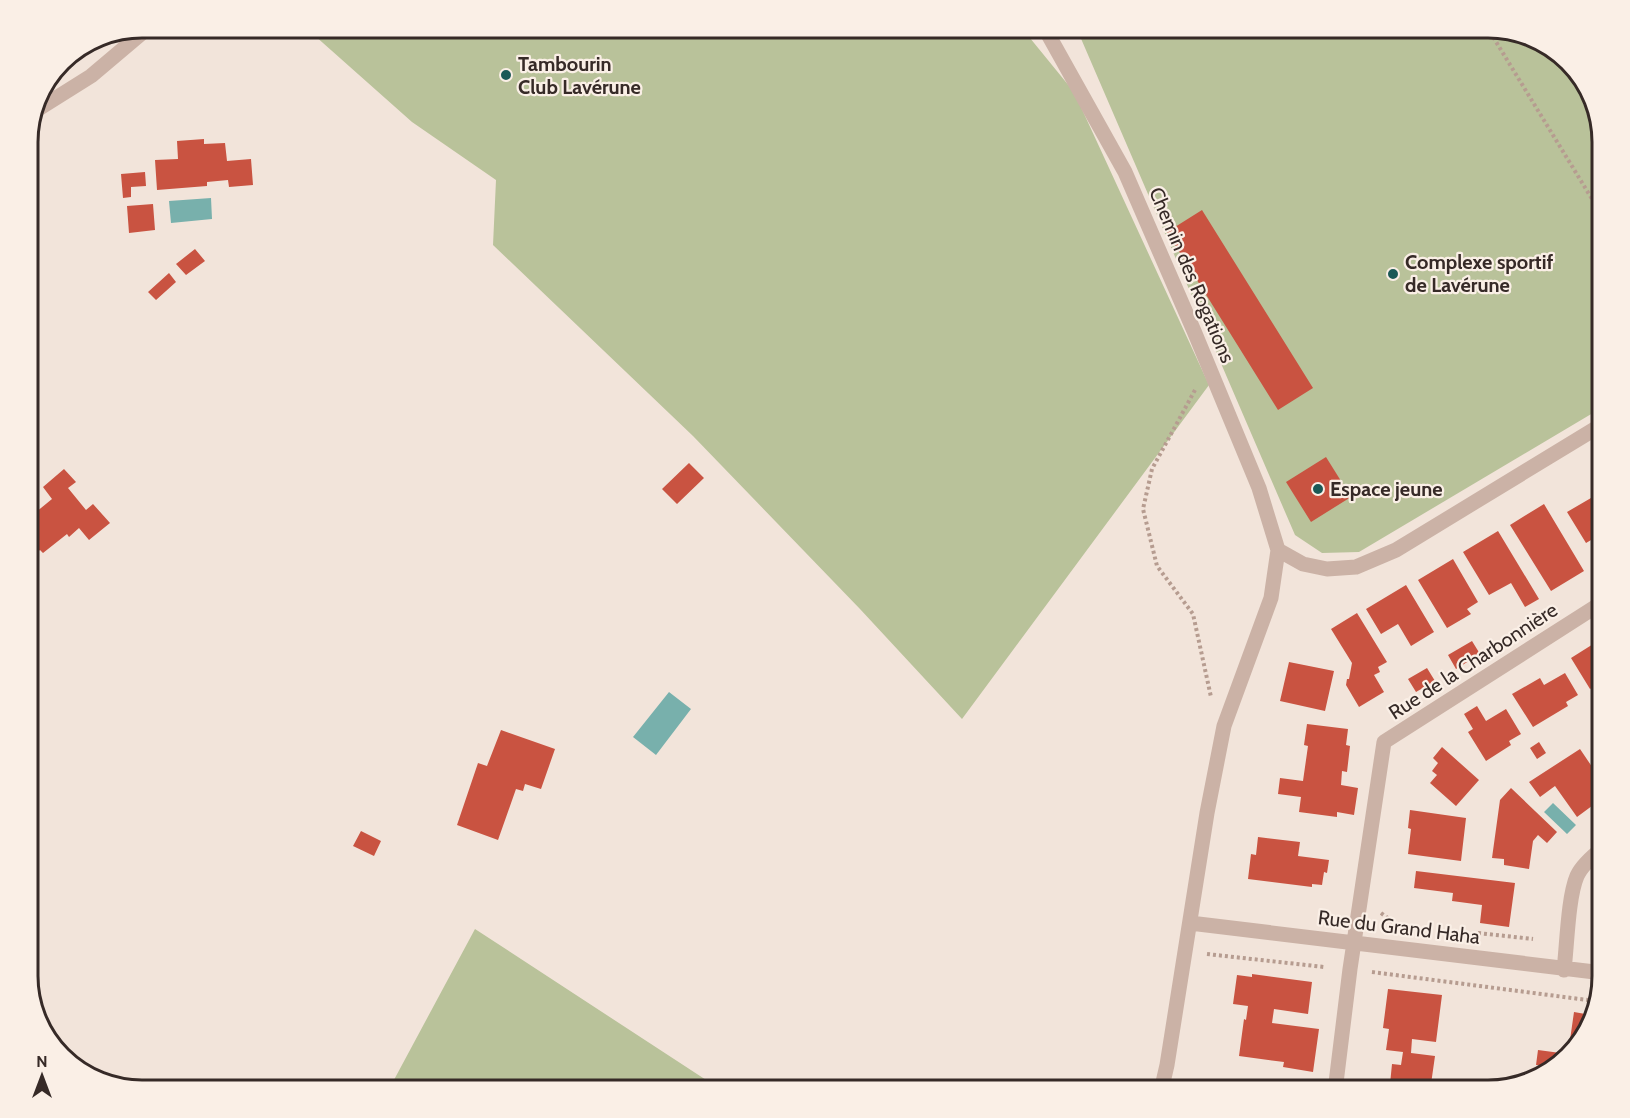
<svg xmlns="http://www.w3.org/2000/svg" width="1630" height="1118" font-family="Cabin,sans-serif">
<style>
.green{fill:#b9c29a}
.water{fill:#78b0ac}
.building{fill:#c95341}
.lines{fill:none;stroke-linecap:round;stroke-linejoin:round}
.path{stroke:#b69c90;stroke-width:4;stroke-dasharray:3 3;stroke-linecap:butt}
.minor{stroke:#cbb2a6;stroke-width:15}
.poi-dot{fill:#1b5956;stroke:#faefe6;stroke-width:2}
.labels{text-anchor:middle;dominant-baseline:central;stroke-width:4.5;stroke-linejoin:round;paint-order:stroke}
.poi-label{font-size:20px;font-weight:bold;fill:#362a27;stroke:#faefe6;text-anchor:start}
.street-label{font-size:20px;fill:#362a27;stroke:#faefe6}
.rim{fill:none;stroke:#362a27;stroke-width:3}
</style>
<rect width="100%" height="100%" fill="#f2e4da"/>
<!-- green -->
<path class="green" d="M305,27H1021L1074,92L1209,385L962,719L860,609L693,436L493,245L496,180L412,122Z
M1076,27H1488L1552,47L1591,91L1603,141V407L1359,552L1322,553L1295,535Z
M475,929L723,1091H388Z"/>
<!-- water -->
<path class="water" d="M211,198L212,219L171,223L169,201Z
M669,692L691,709L656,755L633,737Z
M1553,803L1576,825L1567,834L1544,812Z"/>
<!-- building -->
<path class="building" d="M204,139V144L225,143L227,161L251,159L253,185L229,187L228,180L207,182V186L157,190L155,160L178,159L177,141Z
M145,172L146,186L131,187V197L123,198L121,174Z
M153,204L155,230L129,233L127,206Z
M1202,210L1313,388L1278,410L1167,232Z
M195,249L205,261L186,275L176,264Z
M169,273L176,282L156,300L148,292Z
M1326,457L1351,497L1311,522L1286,482Z
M689,463L704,478L677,504L662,489Z
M64,469L76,482L68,488L86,510L93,504L110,523L89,540L79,528L69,537L67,534L43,553L40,550L27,560V514L30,517L52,499L43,487Z
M1603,491V533L1586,543L1567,512Z
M1544,504L1584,571L1551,591L1510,525Z
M1498,531L1539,599L1525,607L1511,583L1489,595L1463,552Z
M1453,559L1478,602L1467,609L1471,614L1447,628L1418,580Z
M1406,585L1434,632L1411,646L1398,624L1381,634L1366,609Z
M1357,613L1387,662L1378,667L1380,672L1374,675L1384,692L1359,707L1346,685L1347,679H1349L1352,663L1331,629Z
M1472,641L1480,654L1456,669L1448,655Z
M1598,641L1600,645L1603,644V681L1590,689L1571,658Z
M1289,662L1334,671L1325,711L1280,701Z
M1427,668L1435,681L1416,692L1408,679Z
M1565,673L1578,695L1566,702L1568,706L1533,727L1512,694L1540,678L1544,685Z
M1477,706L1486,721L1506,709L1521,734L1509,741L1511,745L1486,761L1468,732L1473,729L1464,714Z
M1307,724L1348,729L1346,745L1350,746L1347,772L1342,771L1341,785L1358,788L1354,815L1337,812V817L1299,812L1301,797L1278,794L1280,778L1303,781L1308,746L1304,745Z
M501,730L555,749L541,789L525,784L523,791L516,789L498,840L457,825L478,763L487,766Z
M1539,742L1546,753L1537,759L1530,748Z
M1442,747L1479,780L1456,806L1430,783L1437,775L1432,771L1438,763L1433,758Z
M1580,749L1603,783V788L1595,793L1600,800L1577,817L1555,786L1540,797L1529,782Z
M1511,788L1557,832L1547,843L1538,835L1533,841L1529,869L1504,865V859L1492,858L1500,800Z
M1410,810L1466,818L1461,861L1408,854L1411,829L1408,828Z
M361,831L381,841L374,856L353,846Z
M1258,837L1300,842L1298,856L1329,860L1327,873L1324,872L1322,885L1312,884V887L1248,879L1251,854L1256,855Z
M1416,871L1515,883L1509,927L1480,923L1482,905L1452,901L1453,893L1414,888Z
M1252,974L1312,982L1308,1014L1274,1009L1272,1023L1319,1029L1313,1072L1283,1067L1284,1062L1239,1056L1244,1019L1246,1020L1248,1006L1233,1004L1237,975L1252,977Z
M1388,989L1442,995L1436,1042L1412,1039L1411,1053L1435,1056L1430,1091H1356L1358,1080L1390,1084L1392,1064L1401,1065L1403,1052L1386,1050L1389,1029L1383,1028Z
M1574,1012L1591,1015L1583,1040L1550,1072L1551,1066L1536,1065L1538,1050L1568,1054Z
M1259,1080L1298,1086V1091H1258Z"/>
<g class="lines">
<!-- path -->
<path class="path" d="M1487,27L1603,217
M1195,390L1152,469L1143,509L1157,566L1193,614L1211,697
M1381,913L1396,924
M1478,933L1533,939
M1592,944L1602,949
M1207,954L1324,967
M1372,972L1595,1001"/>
<!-- minor -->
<path class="minor" d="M1044,27L1125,172L1194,331L1259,488L1278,550L1271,598L1224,726L1207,813L1167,1065L1161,1091
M40,108L91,76L149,27
M1278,550L1303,564L1327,569L1356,567L1396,550L1603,424
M1190,923L1603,973
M1564,970C1567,945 1568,897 1577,876C1582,865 1594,855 1603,848
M1335,1091L1350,969L1384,742L1603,602"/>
</g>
<!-- markers -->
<g class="poi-dot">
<circle cx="506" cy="75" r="6"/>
<circle cx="1393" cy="274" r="6"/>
<circle cx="1318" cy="489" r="6"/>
</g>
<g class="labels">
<!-- poi labels -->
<g class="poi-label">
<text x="518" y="64">Tambourin<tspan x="518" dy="23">Club Lavérune</tspan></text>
<text x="1405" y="262">Complexe sportif<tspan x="1405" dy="23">de Lavérune</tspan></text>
<text x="1330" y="489">Espace jeune</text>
</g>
<!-- street labels -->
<g class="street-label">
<text transform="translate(1192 275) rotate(67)">Chemin des Rogations</text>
<text transform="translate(1473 661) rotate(-33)">Rue de la Charbonnière</text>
<text transform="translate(1399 927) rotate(7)">Rue du Grand Haha</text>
</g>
</g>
<!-- crop -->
<path d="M0 0H1630V1118H0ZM142 38H1488A104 104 0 0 1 1592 142V976A104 104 0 0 1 1488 1080H142A104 104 0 0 1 38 976V142A104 104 0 0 1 142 38Z" fill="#faefe6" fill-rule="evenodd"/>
<path class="rim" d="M142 38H1488A104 104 0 0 1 1592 142V976A104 104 0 0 1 1488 1080H142A104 104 0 0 1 38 976V142A104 104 0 0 1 142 38Z"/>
<!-- north arrow -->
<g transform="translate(42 1076)" stroke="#faefe6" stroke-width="4.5" paint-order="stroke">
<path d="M0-4.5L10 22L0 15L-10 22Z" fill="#362a27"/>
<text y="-9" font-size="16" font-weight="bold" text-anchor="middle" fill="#362a27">N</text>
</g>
</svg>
